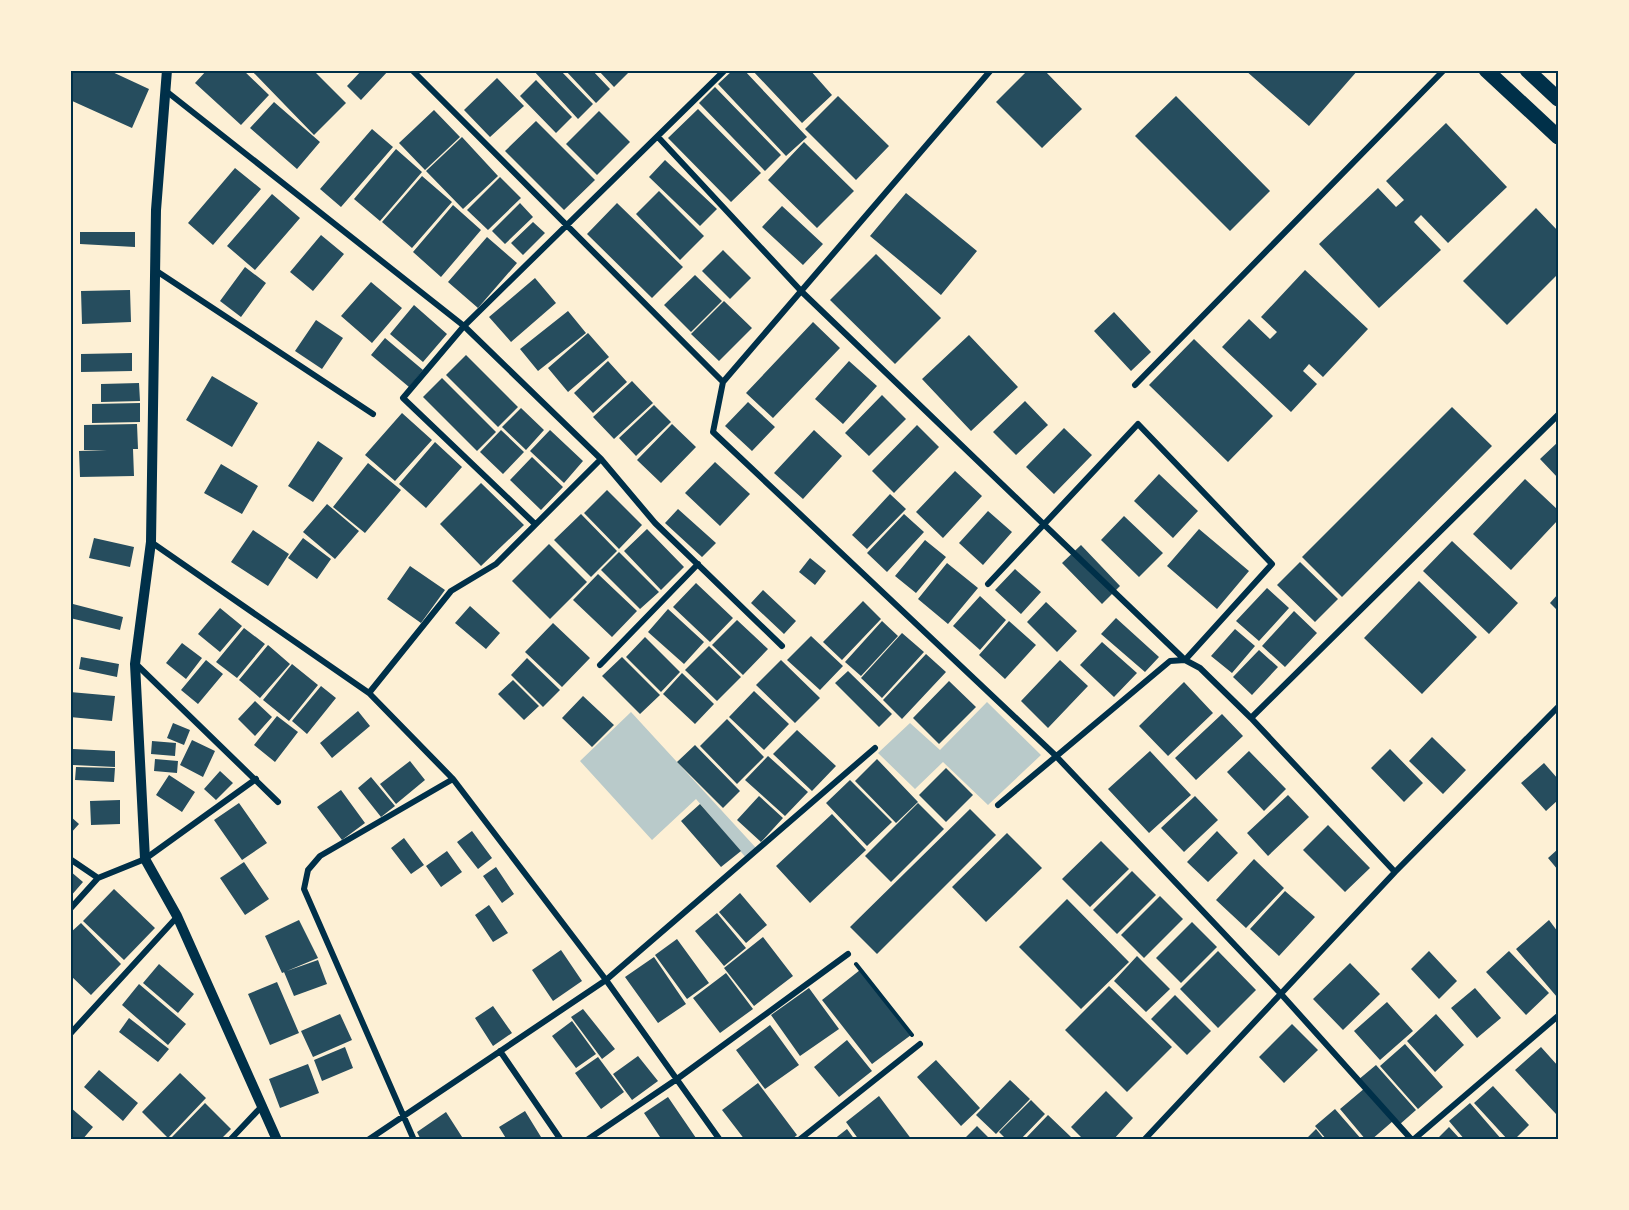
<svg xmlns="http://www.w3.org/2000/svg" width="1629" height="1210" font-family="Jost,sans-serif">
<style>
.green{fill:#b9caca}
.building{fill:#264d5e}
.lines{fill:none;stroke-linecap:round;stroke-linejoin:round}
.path{stroke:#003049;stroke-width:4}
.minor{stroke:#003049;stroke-width:6}
.tertiary{stroke:#003049;stroke-width:10}
.primary{stroke:#003049;stroke-width:15}
.neatline{fill:none;stroke:#003049;stroke-width:2}
</style>
<rect width="100%" height="100%" fill="#fdf0d5"/>
<!-- green -->
<path class="green" d="M987,702L1041,755L988,805L943,762L915,789L878,753L910,723L940,750Z
M631,712L757,849L747,859L696,799L652,840L580,761Z"/>
<!-- building -->
<path class="building" d="M70,70H108L149,89L132,128L70,100Z
M207,70H243L269,95L241,125L195,83Z
M251,70H313L346,103L314,135Z
M362,70H389L361,100L347,86Z
M533,70H560L593,104L578,119Z
M565,70H592L610,89L596,103Z
M598,70H628L629,72L614,87Z
M733,70H744L807,137L786,156L718,84Z
M752,70H810L832,95L802,123Z
M1028,70H1044L1082,109L1042,148L996,102Z
M1245,70H1358L1309,126Z
M497,78L524,106L490,137L464,110Z
M536,80L572,117L556,133L520,96Z
M715,87L781,155L765,171L699,103Z
M838,96L889,146L856,180L805,129Z
M1176,96L1270,191L1230,231L1135,136Z
M274,102L320,142L297,169L250,128Z
M698,109L761,173L731,202L668,138Z
M434,110L460,137L425,170L399,143Z
M599,111L630,142L597,175L566,144Z
M536,121L595,180L564,210L505,151Z
M1446,123L1507,187L1448,243L1421,215L1414,222L1441,250L1379,308L1319,244L1378,188L1396,207L1404,200L1386,181Z
M372,129L393,147L341,207L320,189Z
M462,137L498,176L463,209L426,171Z
M804,142L854,191L817,228L768,180Z
M396,149L422,172L380,221L354,199Z
M665,160L717,209L700,226L649,177Z
M235,168L261,189L213,245L188,223Z
M422,176L452,202L412,248L382,222Z
M500,177L521,198L488,230L467,210Z
M659,191L704,236L680,260L636,214Z
M906,193L977,251L941,295L870,236Z
M272,194L300,218L255,270L227,246Z
M520,203L533,217L505,244L492,231Z
M617,203L683,267L652,298L587,234Z
M453,205L481,230L441,277L413,252Z
M782,206L823,244L803,265L762,227Z
M1536,208L1558,231V274L1507,325L1463,281Z
M533,222L545,233L523,255L511,243Z
M80,232H135V247L80,244Z
M321,235L344,254L313,291L290,272Z
M487,237L517,263L478,308L448,282Z
M723,250L751,278L730,299L702,271Z
M876,254L941,318L895,364L830,300Z
M245,267L266,283L241,317L220,301Z
M1305,270L1368,329L1323,377L1309,364L1303,371L1317,384L1291,412L1222,347L1249,319L1270,339L1277,332L1261,317Z
M695,275L722,301L691,332L664,305Z
M535,278L556,303L511,342L489,317Z
M371,282L402,308L372,343L341,316Z
M130,290L131,322L82,324L81,291Z
M724,301L752,328L719,361L691,334Z
M414,305L447,334L423,362L390,334Z
M568,311L586,333L538,371L520,349Z
M1114,312L1151,352L1131,371L1094,331Z
M316,320L343,338L322,369L295,351Z
M813,322L840,348L773,418L746,393Z
M588,333L609,357L568,392L548,368Z
M969,335L1018,387L971,431L922,379Z
M385,338L423,370L409,387L371,355Z
M1194,339L1273,416L1228,462L1149,385Z
M132,353V371L81,372V354Z
M466,355L518,407L498,427L446,375Z
M608,361L627,382L593,413L574,393Z
M849,361L877,386L843,424L815,399Z
M212,376L258,403L232,447L186,420Z
M442,378L496,432L477,451L423,397Z
M632,381L653,403L614,439L593,417Z
M139,383L140,401L101,402V384Z
M882,395L906,419L869,456L845,433Z
M1025,401L1048,425L1016,455L993,432Z
M748,402L775,427L752,451L725,426Z
M140,403V422L92,423V404Z
M654,405L671,422L636,456L619,438Z
M1452,407L1492,446L1342,597L1302,557Z
M521,408L544,430L526,450L502,427Z
M402,413L432,440L395,481L365,455Z
M137,424L138,449H133L134,476L80,477L79,451L107,450H84V425Z
M672,424L696,447L661,483L637,460Z
M917,425L939,447L894,493L872,471Z
M1064,428L1092,455L1054,494L1026,467Z
M501,430L524,452L503,474L480,452Z
M550,430L583,461L564,483L530,451Z
M814,430L842,456L803,499L774,473Z
M318,441L343,458L313,502L288,486Z
M435,442L462,467L426,508L399,484Z
M1558,442V478L1540,459Z
M532,457L563,487L541,510L510,480Z
M715,462L750,494L720,526L685,493Z
M368,463L401,490L365,533L333,507Z
M221,464L258,486L242,514L204,493Z
M955,471L982,496L943,538L916,512Z
M1159,474L1198,511L1173,538L1134,501Z
M1525,479L1558,510V520L1511,570L1473,534Z
M481,483L524,525L481,566L440,524Z
M607,490L642,525L619,549L584,513Z
M890,494L906,509L867,549L852,535Z
M327,504L359,531L335,559L303,532Z
M678,509L716,543L702,557L665,523Z
M988,511L1012,532L983,565L959,543Z
M581,514L617,551L591,577L554,540Z
M904,514L924,532L887,572L867,553Z
M1124,516L1163,553L1139,577L1101,540Z
M647,529L684,567L661,590L624,551Z
M1199,529L1249,571L1217,609L1167,566Z
M253,530L289,554L268,586L231,562Z
M94,538L134,547L130,567L89,558Z
M303,538L331,559L317,579L288,558Z
M925,540L946,557L916,593L895,576Z
M1452,541L1518,603L1489,634L1423,571Z
M549,544L587,582L550,619L512,581Z
M1081,545L1120,586L1102,604L1062,563Z
M619,552L659,592L640,609L601,570Z
M810,558L826,571L815,585L799,572Z
M1300,562L1338,599L1315,622L1277,585Z
M947,563L978,588L948,624L918,599Z
M410,566L445,590L421,623L387,599Z
M1015,569L1041,592L1021,614L995,590Z
M598,574L637,611L612,637L573,600Z
M1419,581L1477,637L1422,694L1364,638Z
M696,583L733,618L710,642L673,607Z
M1267,588L1289,608L1259,641L1236,621Z
M763,590L796,621L784,634L751,603Z
M1558,594V611L1550,603Z
M980,596L1006,620L980,650L953,626Z
M863,601L881,619L842,660L823,642Z
M1046,602L1077,631L1057,652L1027,622Z
M73,604L123,617L120,630L70,618Z
M470,606L500,633L486,649L455,623Z
M220,608L242,626L220,652L198,634Z
M668,609L704,642L684,664L648,632Z
M1294,611L1317,633L1285,667L1262,646Z
M1116,618L1159,657L1145,672L1101,634Z
M737,620L768,649L743,675L712,645Z
M882,621L898,636L861,676L845,662Z
M1009,621L1036,645L1005,679L979,655Z
M553,623L590,658L562,687L525,652Z
M244,628L265,644L237,678L216,662Z
M1235,629L1255,646L1232,673L1211,656Z
M902,633L924,652L882,698L861,678Z
M811,636L843,666L820,690L787,660Z
M645,637L680,672L661,692L626,657Z
M1102,642L1137,673L1114,697L1080,665Z
M182,643L202,658L186,679L166,663Z
M268,645L290,664L260,698L239,680Z
M709,646L741,677L717,701L685,670Z
M1259,650L1278,667L1252,695L1233,677Z
M926,654L946,672L902,719L883,700Z
M81,657L119,664L117,677L79,669Z
M622,657L660,695L640,714L602,676Z
M527,658L560,690L543,707L511,675Z
M206,660L223,674L198,704L181,690Z
M781,660L820,698L795,723L756,685Z
M1060,660L1088,686L1048,728L1021,701Z
M292,664L318,685L289,721L263,700Z
M848,671L892,714L879,727L835,683Z
M682,673L714,704L695,724L663,694Z
M513,680L539,706L524,720L498,694Z
M949,681L976,707L939,744L913,718Z
M1184,682L1213,713L1168,756L1139,726Z
M321,686L336,698L307,734L292,721Z
M754,691L789,724L764,750L729,717Z
M70,692L115,696L112,721L70,717Z
M583,696L614,725L592,747L562,718Z
M255,701L272,717L255,736L238,719Z
M358,711L370,726L332,758L320,743Z
M1222,714L1243,736L1196,780L1175,758Z
M277,716L298,732L275,762L254,745Z
M727,719L764,757L737,784L700,746Z
M173,723L190,730L184,745L167,738Z
M797,730L836,766L812,791L773,754Z
M1432,737L1466,770L1443,794L1409,761Z
M192,740L215,751L203,777L180,765Z
M152,741L176,743L175,756L151,754Z
M695,745L740,791L723,808L677,762Z
M73,749L115,751V767L73,765Z
M1390,749L1423,783L1404,802L1371,768Z
M1150,751L1191,795L1149,833L1108,789Z
M1249,751L1286,789L1264,811L1227,772Z
M768,756L808,792L785,816L745,780Z
M155,759L178,761L177,773L154,771Z
M877,759L918,802L896,823L855,781Z
M410,761L425,780L396,804L380,784Z
M1544,763L1558,779V800L1546,811L1521,783Z
M76,767L115,768L114,782L75,780Z
M946,768L973,795L946,822L919,795Z
M220,771L233,783L216,800L204,789Z
M169,775L195,792L182,812L156,795Z
M371,777L395,806L381,817L358,788Z
M850,780L892,822L867,846L826,803Z
M341,790L365,823L342,840L317,807Z
M1288,795L1309,817L1268,856L1247,833Z
M759,796L783,818L761,842L737,820Z
M1195,796L1218,820L1184,852L1161,828Z
M120,800V824L91,825L90,801Z
M239,803L267,843L242,860L214,820Z
M918,803L944,829L891,882L865,856Z
M700,804L741,851L721,867L681,821Z
M970,809L996,835L877,954L850,927Z
M832,814L866,850L810,903L776,866Z
M70,816L79,824L70,834Z
M1328,825L1370,868L1345,892L1303,850Z
M472,831L492,858L478,869L457,842Z
M1217,831L1238,853L1208,882L1187,862Z
M1007,833L1042,868L986,922L952,887Z
M404,838L424,865L411,874L391,848Z
M1101,841L1129,869L1090,907L1062,879Z
M1558,849V870L1548,858Z
M447,851L462,872L441,887L426,866Z
M1254,859L1284,888L1246,928L1216,900Z
M244,862L269,899L245,915L220,878Z
M496,867L514,894L502,903L483,876Z
M70,871L83,882L70,897Z
M1132,871L1156,895L1117,934L1093,910Z
M114,889L155,928L124,960L83,921Z
M1285,891L1315,917L1279,956L1250,929Z
M740,893L767,925L746,943L719,912Z
M1160,896L1183,919L1144,958L1121,935Z
M1067,899L1129,962L1081,1009L1019,947Z
M489,905L508,933L493,942L475,915Z
M717,913L746,948L724,966L695,931Z
M299,920L318,958L282,973L265,936Z
M1549,920L1558,932L1557,997L1516,949Z
M1192,922L1217,947L1181,983L1156,958Z
M81,923L121,964L91,995L70,975V933Z
M763,937L793,976L754,1006L724,968Z
M677,939L709,983L687,999L655,955Z
M561,950L582,981L553,1001L532,970Z
M1218,951L1256,990L1218,1028L1180,989Z
M1429,951L1457,981L1439,999L1411,969Z
M1509,951L1549,993L1526,1015L1486,972Z
M1137,956L1170,989L1146,1012L1114,981Z
M654,957L686,1004L658,1023L625,977Z
M318,960L327,984L294,996L284,972Z
M1350,963L1380,994L1343,1030L1313,999Z
M159,964L194,994L178,1013L143,983Z
M860,970L911,1035L872,1064L822,1000Z
M726,973L753,1009L720,1033L693,998Z
M277,982L299,1033L270,1045L248,994Z
M139,984L186,1024L168,1045L122,1005Z
M1109,986L1172,1047L1127,1092L1065,1030Z
M809,988L839,1029L800,1056L771,1015Z
M1475,988L1501,1018L1477,1038L1451,1008Z
M1175,995L1211,1031L1187,1055L1151,1019Z
M1387,1002L1413,1031L1380,1060L1354,1031Z
M493,1006L512,1033L493,1046L475,1018Z
M583,1009L615,1049L602,1059L571,1017Z
M340,1014L352,1040L313,1057L301,1031Z
M1436,1014L1464,1045L1435,1072L1407,1041Z
M129,1018L169,1049L158,1062L119,1032Z
M572,1021L596,1054L576,1068L552,1036Z
M1292,1024L1318,1050L1284,1083L1259,1057Z
M770,1025L799,1065L765,1089L736,1050Z
M847,1040L872,1071L839,1097L814,1067Z
M1405,1044L1443,1087L1418,1109L1380,1066Z
M345,1047L353,1068L322,1081L314,1060Z
M1541,1047L1558,1066V1112L1556,1114L1515,1070Z
M638,1056L658,1081L632,1100L613,1074Z
M598,1057L624,1092L601,1109L575,1073Z
M936,1060L980,1108L961,1126L917,1077Z
M308,1064L319,1093L280,1108L269,1079Z
M1376,1065L1416,1110L1399,1125L1358,1080Z
M99,1070L138,1103L123,1121L84,1087Z
M180,1073L206,1098L168,1138L142,1112Z
M1010,1080L1030,1099L996,1134L976,1115Z
M758,1083L797,1135L791,1140H745L722,1110Z
M1493,1086L1529,1125L1514,1140H1508L1474,1103Z
M1365,1088L1393,1121L1371,1140H1366L1340,1109Z
M1106,1091L1133,1118L1113,1140H1084L1071,1127Z
M879,1096L912,1140H859L846,1122Z
M668,1097L696,1138L694,1140H662L644,1113Z
M1031,1100L1045,1114L1020,1140H1007L999,1132Z
M205,1103L231,1129L220,1140H175L172,1137Z
M1470,1103L1502,1140H1465L1449,1121Z
M70,1107L93,1127L82,1140H70Z
M1335,1109L1362,1140H1327L1315,1126Z
M525,1111L541,1137L537,1140H507L499,1127Z
M446,1112L464,1140H421L417,1132Z
M1048,1115L1071,1137L1068,1140H1024Z
M977,1126L991,1140H963Z
M1449,1127L1461,1140H1436Z
M847,1129L855,1140H833Z
M1316,1129L1325,1140H1305Z"/>
<g class="lines">
<!-- path -->
<path class="path" d="M856,964L912,1035"/>
<!-- minor -->
<path class="minor" d="M412,70L723,382L991,70
M166,91L464,326L725,70
M658,137L802,292L1185,660L1272,564L1138,424L988,584
M155,270L373,414
M723,382L713,432L1055,755L1281,994L1412,1140
M1135,385L1444,70
M535,524L403,398L464,326L601,459L655,523L782,646
M151,542L369,693L453,779L606,980L720,1140
M136,664L278,802
M600,665L698,564
M369,693L451,591L496,564L601,459
M1251,718L1558,415
M998,805L1170,661L1185,660L1200,668L1251,718L1395,872
M70,859L98,878L145,859L256,779
M70,909L98,878
M70,1034L177,917
M500,1051L561,1140
M230,1140L263,1105
M368,1140L606,980L875,748
M414,1140L304,889L308,870L320,856L453,779
M587,1140L677,1079L848,954
M799,1140L920,1044
M1144,1140L1395,872L1558,707
M1413,1140L1558,1016"/>
<!-- tertiary -->
<path class="tertiary" d="M167,70L156,210L151,542L135,664L145,859L177,916L277,1140"/>
<!-- primary -->
<path class="primary" d="M1486,70L1558,137
M1527,70L1558,99"/>
</g>
<!-- border -->
<rect width="1629" height="1210" fill="none" stroke="#fdf0d5" stroke-width="144"/>
<rect x="72" y="72" width="1485" height="1066" class="neatline"/>
</svg>
